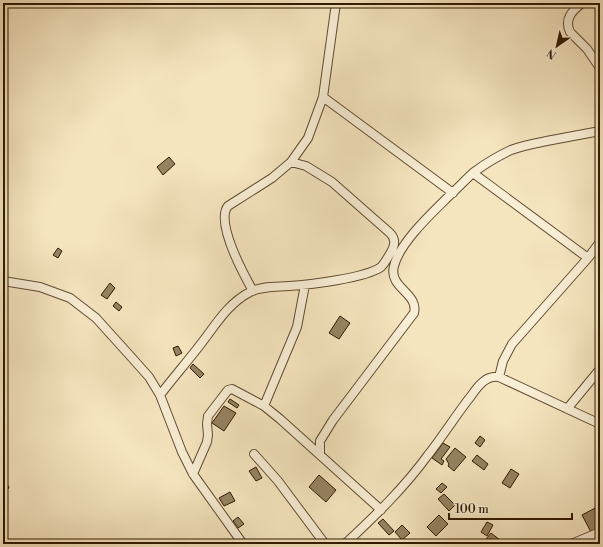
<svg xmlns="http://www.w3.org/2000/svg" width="603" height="547" font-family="'Libre Bodoni',serif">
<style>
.building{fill:#968363;stroke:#301900}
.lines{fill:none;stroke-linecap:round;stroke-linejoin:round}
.minor-casing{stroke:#614c30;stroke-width:10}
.minor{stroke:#f8eed5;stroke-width:8}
</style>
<rect width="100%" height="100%" fill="#f5e5bf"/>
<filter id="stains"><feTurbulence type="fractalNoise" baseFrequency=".005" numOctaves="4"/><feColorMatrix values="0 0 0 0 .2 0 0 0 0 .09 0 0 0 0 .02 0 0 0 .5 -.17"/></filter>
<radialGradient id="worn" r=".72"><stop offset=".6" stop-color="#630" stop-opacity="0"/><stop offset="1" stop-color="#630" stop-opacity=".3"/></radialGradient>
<!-- building -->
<path class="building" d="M169,157L175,164L163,175L157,167Z
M58,248L62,251L58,258L53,255Z
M110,283L115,288L107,299L101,295Z
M116,302L122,307L119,311L113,306Z
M340,316L350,323L339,339L329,333Z
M178,346L182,353L176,356L173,348Z
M193,364L204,374L200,378L190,368Z
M230,399L239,405L237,408L228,402Z
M224,406L236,413L224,431L212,423Z
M480,436L485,440L480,447L475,443Z
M443,443L450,447L441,459L444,461L442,465L432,458Z
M455,448L466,457L454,471L448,466L449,464L446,459Z
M477,455L488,464L484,470L472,461Z
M256,467L262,478L256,481L249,471Z
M511,469L519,474L510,488L502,483Z
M3,475L9,488L3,491Z
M319,475L336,490L326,502L309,487Z
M442,483L447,487L441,493L436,489Z
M230,492L235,501L224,506L219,498Z
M444,494L455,505L449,511L438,499Z
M597,507L600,513V530L592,534L582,515Z
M439,515L448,524L436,536L427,527Z
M238,517L244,524L238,528L233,521Z
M383,519L394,531L389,535L378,523Z
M487,522L493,525L487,536L481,532Z
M402,525L410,533L402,540L395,532Z
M491,533L500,540L497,544H482Z
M360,539L366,544H355Z"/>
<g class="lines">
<!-- minor casing -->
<g class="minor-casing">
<path id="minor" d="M582,3C572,11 564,19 570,32L587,49L600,68
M323,97L453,193
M473,173L588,258
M3,281L40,287L70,298L96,318L133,359L149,377L160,395L182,452L193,474L243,544
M253,291C244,275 215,222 228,206L272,178L291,162L308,138L323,97L336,3
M499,377L503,361L512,344L588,258L600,242
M160,395C173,378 187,362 200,345C215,326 227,304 250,292C261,286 276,287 289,286C308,285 366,278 381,267C385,263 388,257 391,252C395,245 396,239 390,233L332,182L306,166L291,162
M264,406L297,327L305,285
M567,409L600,369
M254,454L278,481L325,544
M320,454V441L333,420L414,313C419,293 388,288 394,266C400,242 432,213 450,195C458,188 466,179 474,172C485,164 498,156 511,150C524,145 538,143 552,140C568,137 584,134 600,131
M193,474L207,442L208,435L207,424L208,416L228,390L232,389L264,406L280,419L381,510
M345,544C375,516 404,488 428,455C443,436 456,415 471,396C478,386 486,375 499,377L600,424
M571,544L600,532"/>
</g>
<!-- minor -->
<use href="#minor" class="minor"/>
</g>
<!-- margin -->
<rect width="603" height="547" fill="none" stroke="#f5e5bf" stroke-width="16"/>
<rect x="4" y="4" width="595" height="539" fill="none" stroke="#301900" stroke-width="2"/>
<rect x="8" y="8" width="587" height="531" fill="none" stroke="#301900"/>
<!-- north arrow -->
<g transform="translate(557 46) rotate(214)" stroke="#f8eed5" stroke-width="3" paint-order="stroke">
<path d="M0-3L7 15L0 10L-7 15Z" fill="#301900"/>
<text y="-6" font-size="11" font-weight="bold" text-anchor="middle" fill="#301900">N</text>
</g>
<!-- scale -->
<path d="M449 513v6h123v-6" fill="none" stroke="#301900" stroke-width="2"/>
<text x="455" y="513" font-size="12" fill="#301900" stroke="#f8eed5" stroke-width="3" paint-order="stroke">100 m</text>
<rect width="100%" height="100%" filter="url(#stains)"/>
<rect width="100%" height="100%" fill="url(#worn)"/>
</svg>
